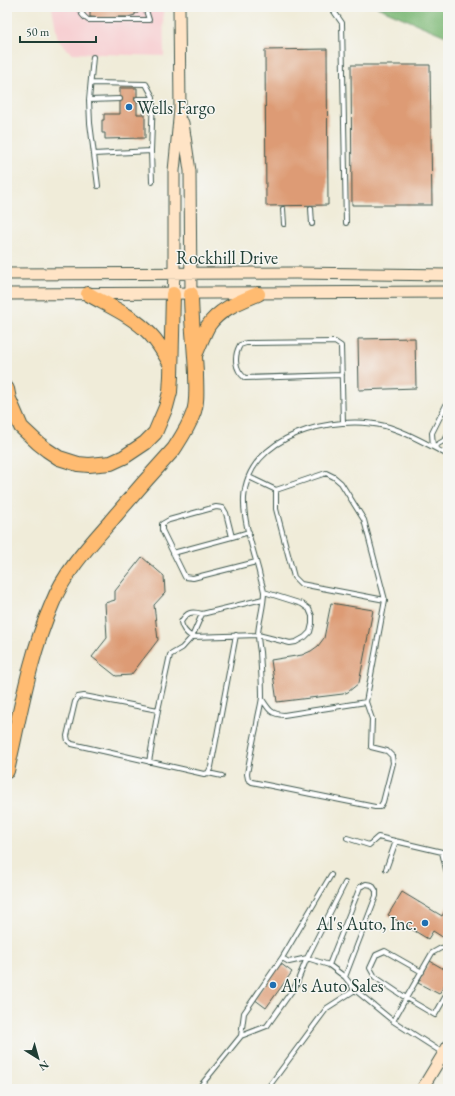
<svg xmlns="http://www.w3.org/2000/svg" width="455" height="1096" font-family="'EB Garamond',serif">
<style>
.built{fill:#f7cfd2}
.forest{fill:#7fba78;stroke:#4f7c56}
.building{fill:#dd9b74}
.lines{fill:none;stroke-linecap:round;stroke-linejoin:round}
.lane-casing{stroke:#3e574d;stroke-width:6}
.secondary-casing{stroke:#3e574d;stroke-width:13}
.highway-casing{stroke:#3e574d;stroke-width:16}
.lane{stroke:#fff;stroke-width:4}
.secondary{stroke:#ffe4c6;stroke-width:11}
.highway{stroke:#ffbb71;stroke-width:14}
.poi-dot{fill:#1f6fb2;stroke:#f6f6f2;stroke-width:1.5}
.labels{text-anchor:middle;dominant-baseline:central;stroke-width:3;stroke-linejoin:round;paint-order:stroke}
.poi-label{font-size:18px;fill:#1f3d34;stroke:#f6f6f2;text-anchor:start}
.street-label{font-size:18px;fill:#1f3d34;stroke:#f6f6f2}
</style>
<rect width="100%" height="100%" fill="#f6f6f2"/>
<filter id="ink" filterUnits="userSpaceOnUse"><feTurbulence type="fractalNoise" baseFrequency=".025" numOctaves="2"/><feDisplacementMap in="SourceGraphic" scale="8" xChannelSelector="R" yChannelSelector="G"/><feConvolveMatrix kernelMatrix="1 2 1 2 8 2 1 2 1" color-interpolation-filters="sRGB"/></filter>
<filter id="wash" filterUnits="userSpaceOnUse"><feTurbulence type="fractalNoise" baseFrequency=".012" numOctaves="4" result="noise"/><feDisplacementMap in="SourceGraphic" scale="16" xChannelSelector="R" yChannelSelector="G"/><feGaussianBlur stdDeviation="0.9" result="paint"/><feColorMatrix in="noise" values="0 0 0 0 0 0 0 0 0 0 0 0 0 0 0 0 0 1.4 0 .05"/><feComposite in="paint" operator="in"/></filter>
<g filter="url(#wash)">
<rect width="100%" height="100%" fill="#f0ecd9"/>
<!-- built -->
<path class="built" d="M52,7H163L164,56L71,53L58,40Z"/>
<!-- forest -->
<path class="forest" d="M377,7H448V37Z"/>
<g id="blocks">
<!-- building -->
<path class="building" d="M90,7H138V13H135V15L128,17H116V19L90,17Z
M327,49L328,205L266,206L265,50Z
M351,65H430L432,205H352Z
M120,88H137V114H145V138L105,139V133H102V120H104V114H120Z
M415,338L416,388L359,390L358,339Z
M142,557L164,576L165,593L154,605L158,640L131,675L116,676L92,657L107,638L105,603L115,600V591Z
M331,603L373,610L359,683L348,692L343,694L277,702L271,660L302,655L311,651L318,646L324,638Z
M402,892L442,916L448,905V931L444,938L433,931L428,939L388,915Z
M430,961L444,969L448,962V979L439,994L418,983Z
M280,963L292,972L266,1008L254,999Z"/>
</g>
</g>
<g filter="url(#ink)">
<use href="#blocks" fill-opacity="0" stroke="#3e574d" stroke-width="1"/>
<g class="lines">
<!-- lane casing -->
<g class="lane-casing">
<path id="lane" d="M80,7C80,13 83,16 88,20H149L145,7
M330,7L333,10L342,23L346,223
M93,57L89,100L90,123L98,186
M91,83L146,84L153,97L151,151L152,182
M137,99H153
M89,100L120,99
M94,154L151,151
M311,208L312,224
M283,209L284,224
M342,375L245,378C234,369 234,356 240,345L246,343L335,342L341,346L343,423
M448,401L432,433L433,447L445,440L448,435
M249,477L276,490V509L294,577L301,584L385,600L366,702L372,719L371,747L387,751L392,756L393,763L383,802L380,807H375L252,782L248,779L247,774C250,757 253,741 257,724C258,715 261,706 262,697C262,682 261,667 260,652C259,646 258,640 258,634C259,620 264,606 264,592C263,586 260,578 259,572C253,549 243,521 244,498C247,435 335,413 385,426C408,432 428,445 448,455
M276,490L326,473L334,477L341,483L364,520L385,600
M249,532L232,537L226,513L223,508L216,507L169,520L162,524V530L185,577L193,578L256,562
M173,553L232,537
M202,614L192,637C186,633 182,629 181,622C187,612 191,611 202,614L263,599
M236,635L211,767L208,773L204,774L72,744L68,741L67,736L75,702L78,697L84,696L158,710L170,655L182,648L192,637L258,635L290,643L296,642L305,637L310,632L312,624V616L309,609L302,604L264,592
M262,699C269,710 271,714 284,715L366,702
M149,762L158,710
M208,773L222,776
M347,838L369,845L378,837L442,852L448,878
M386,869L396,841
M282,958L331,875
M329,965L360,887L366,884L372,885L376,891V896L345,977
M422,972L385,951L376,955L370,968L375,977L406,998L435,1015L448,992
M241,1036L267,1026L296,985L307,958L345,883
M443,1053L393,1021L432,953L441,948L448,947
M441,1059L448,1063
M198,1089L241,1036L244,1013L282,958L289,962L307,958L329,965L345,977L355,990L393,1021
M267,1089L327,1008L355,990"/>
</g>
<!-- secondary casing -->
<g class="secondary-casing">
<path id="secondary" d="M183,123L190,171L191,294
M7,274L295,273L448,275
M7,294L448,292
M173,294L174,274V171L180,109L179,7
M422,1089L448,1046"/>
</g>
<!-- highway casing -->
<g class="highway-casing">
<path id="highway" d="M88,294C109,306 133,316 150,334C159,343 165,354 171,365
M196,353C200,344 203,335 208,326C219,309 239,302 258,294
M7,389L9,399L21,427L38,443L47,450L59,458L78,464L89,465L111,463L124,457L145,443L155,433L166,407L170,392L171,376L173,294
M7,771C20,715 29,657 52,604C64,573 88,547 110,522C131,497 152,473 174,449C181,438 189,426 193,414C198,403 196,385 196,374C195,347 191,320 191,294"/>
</g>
<!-- lane -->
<use href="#lane" class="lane"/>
<!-- secondary -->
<use href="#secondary" class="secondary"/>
<!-- highway -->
<use href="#highway" class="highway"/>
</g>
</g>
<!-- markers -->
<g class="poi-dot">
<circle cx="129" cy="107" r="4"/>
<circle cx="425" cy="923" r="4"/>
<circle cx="273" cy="985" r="4"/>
</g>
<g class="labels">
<!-- poi labels -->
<g class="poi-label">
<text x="137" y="107">Wells Fargo</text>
<text x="417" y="923" text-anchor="end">Al's Auto, Inc.</text>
<text x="281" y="985">Al's Auto Sales</text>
</g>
<!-- street labels -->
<g class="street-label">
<text x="227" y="257">Rockhill Drive</text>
</g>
</g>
<!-- margin -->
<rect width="455" height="1096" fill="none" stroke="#f6f6f2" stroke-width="24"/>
<!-- north arrow -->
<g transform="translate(38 1058) rotate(143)" stroke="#f6f6f2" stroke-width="3" paint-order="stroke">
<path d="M0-3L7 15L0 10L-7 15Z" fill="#1f3d34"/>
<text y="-6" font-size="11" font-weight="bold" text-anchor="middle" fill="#1f3d34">N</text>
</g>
<!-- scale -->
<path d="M20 36v6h76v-6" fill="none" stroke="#1f3d34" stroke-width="2"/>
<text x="26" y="36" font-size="12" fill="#1f3d34" stroke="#f6f6f2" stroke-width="3" paint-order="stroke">50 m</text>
</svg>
